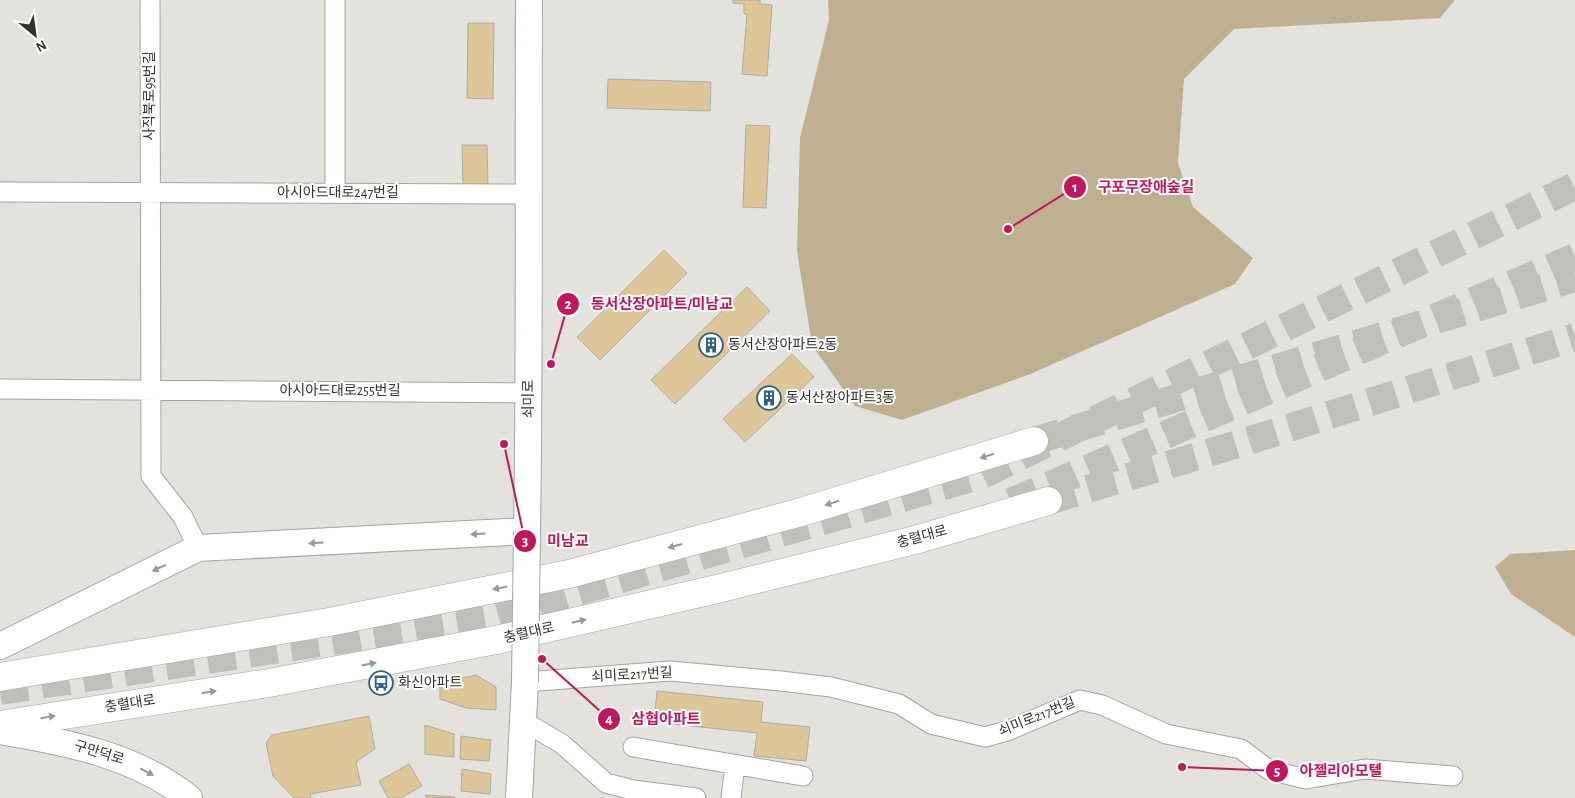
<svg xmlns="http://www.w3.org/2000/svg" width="1575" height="798" font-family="'Alegreya Sans','Noto Sans KR',sans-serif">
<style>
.green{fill:#bfb092}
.building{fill:#ddc698;stroke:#afaca7}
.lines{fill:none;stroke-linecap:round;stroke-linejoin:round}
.primary-tunnel{stroke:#c1bfba;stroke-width:28;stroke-dasharray:28 14;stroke-linecap:butt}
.trunk-tunnel{stroke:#c1bfba;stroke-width:28;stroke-dasharray:28 14;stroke-linecap:butt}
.minor-casing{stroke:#a6a49f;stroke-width:21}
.secondary-casing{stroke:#a6a49f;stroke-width:28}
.primary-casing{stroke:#a6a49f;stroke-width:29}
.minor{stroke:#fff;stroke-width:19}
.secondary{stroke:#fff;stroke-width:26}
.primary{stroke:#fff;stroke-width:28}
.secondary-bridge-casing{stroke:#a6a49f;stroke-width:28;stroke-linecap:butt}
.secondary-bridge{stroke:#fff;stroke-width:26}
.oneway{fill:#999898}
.labels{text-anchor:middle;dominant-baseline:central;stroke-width:4;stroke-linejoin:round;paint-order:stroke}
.street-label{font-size:14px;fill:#333230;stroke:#fff}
.poi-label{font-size:14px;fill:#333230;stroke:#fff;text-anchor:start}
.leader{fill:none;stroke:#c2185b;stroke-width:2}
.callout-dot{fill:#c2185b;stroke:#fff;stroke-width:2}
.mark-label{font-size:15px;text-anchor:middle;font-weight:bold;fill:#fff}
.callout-label{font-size:15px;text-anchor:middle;font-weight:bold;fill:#c2185b;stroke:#fff;stroke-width:4;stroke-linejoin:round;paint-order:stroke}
</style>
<rect width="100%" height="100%" fill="#e4e2dc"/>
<!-- green -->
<path class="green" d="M828,0H1455L1440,18L1234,29L1184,79L1178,163L1193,207L1253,258L1235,284L1028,375L902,420L855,406L812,345L797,251L800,138L829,20Z
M1575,550V637L1511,594L1495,567L1510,554Z"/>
<!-- building -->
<path class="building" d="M733,0H760V4L772,5L767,76L742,74L747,14H744V4L733,3Z
M468,23H494L493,99L467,98Z
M608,79L711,82L710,111L607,108Z
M746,125L770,126L766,208L743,207Z
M462,145H487L488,184L463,185Z
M664,250L687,273L600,360L577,337Z
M747,287L770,311L675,404L651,380Z
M792,354L814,377L745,442L723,419Z
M476,675L496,687V710L466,708L440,699V683Z
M657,691L763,702L761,722L810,727L806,761L754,756L757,733L654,722Z
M369,716L375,749L356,762L361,785L310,794L311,798H294L273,776L266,743L272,735Z
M425,725L454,734V757L425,754Z
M461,736L491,740L489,761L460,759Z
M409,764L422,786L401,798H388L379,781Z
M462,769L491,774L490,794L461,791Z
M426,795L455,797V798H426Z"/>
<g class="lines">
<!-- primary-tunnel -->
<path class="primary-tunnel" d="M1034,441L1575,278
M1048,501L1248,441L1575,337"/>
<!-- trunk-tunnel -->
<path class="trunk-tunnel" d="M1011,502L1575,257
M0,691L486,618L982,475L1575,186"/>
<!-- minor casing -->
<g class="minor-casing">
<path id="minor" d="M150,0L151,476L183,517L198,548
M0,192L527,194
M335,193V0
M0,389L530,393
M525,682L670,671L781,681L831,687L899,704L931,724L985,737L1007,731L1080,700L1102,705L1166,734L1241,749L1269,770L1306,779L1365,769L1453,776
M523,721L562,744L606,783L633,790L696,798
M633,747L803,776
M731,798L735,765"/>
</g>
<!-- secondary casing -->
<g class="secondary-casing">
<path id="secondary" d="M0,646L198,548L527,531C530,354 528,177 529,0
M0,731C66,742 135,755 189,798
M519,798L525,682"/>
</g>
<!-- primary casing -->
<g class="primary-casing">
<path id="primary" d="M0,677L329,622L569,574L798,513L1034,441
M0,725L269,683L496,640L717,589L915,540L1048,501"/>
</g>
<!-- minor -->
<use href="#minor" class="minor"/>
<!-- secondary -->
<use href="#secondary" class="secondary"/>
<!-- primary -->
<use href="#primary" class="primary"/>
<!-- secondary-bridge casing -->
<g class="secondary-bridge-casing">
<path id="secondary-bridge" d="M525,682L527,531"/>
</g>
<!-- secondary-bridge -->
<use href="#secondary-bridge" class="secondary-bridge"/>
</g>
<!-- one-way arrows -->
<defs><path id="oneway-solid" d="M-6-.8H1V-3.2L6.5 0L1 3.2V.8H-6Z" transform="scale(1.25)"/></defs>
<g class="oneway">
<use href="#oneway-solid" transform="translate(987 456) rotate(163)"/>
<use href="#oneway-solid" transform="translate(832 503) rotate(163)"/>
<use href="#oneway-solid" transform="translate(478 534) rotate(177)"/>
<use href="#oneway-solid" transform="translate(316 543) rotate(177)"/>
<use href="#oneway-solid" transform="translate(675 546) rotate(165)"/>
<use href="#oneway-solid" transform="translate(159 568) rotate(155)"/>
<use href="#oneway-solid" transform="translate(500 588) rotate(169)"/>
<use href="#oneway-solid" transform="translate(579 621) rotate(-13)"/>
<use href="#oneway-solid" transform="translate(369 664) rotate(-11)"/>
<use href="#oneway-solid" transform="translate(209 692) rotate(-9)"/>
<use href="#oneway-solid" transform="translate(48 717) rotate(-9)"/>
<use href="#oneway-solid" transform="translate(147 772) rotate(28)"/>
</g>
<!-- icons -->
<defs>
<g id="building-ring" transform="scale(1.25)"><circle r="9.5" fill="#fff" stroke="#306280" stroke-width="1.5"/><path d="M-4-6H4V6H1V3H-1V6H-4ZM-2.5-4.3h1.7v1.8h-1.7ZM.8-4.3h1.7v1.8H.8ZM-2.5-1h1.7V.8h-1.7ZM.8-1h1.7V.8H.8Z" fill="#306280"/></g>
<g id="bus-ring" transform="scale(1.25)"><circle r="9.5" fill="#fff" stroke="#306280" stroke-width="1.5"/><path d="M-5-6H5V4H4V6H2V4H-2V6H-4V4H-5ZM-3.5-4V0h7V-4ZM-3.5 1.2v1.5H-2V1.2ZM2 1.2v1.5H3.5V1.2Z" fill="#306280"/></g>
</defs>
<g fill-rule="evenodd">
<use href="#building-ring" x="711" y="345"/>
<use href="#building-ring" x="769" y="398"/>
<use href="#bus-ring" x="381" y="683"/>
</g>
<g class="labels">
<!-- street labels -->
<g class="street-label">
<text transform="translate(150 96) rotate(-90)">사직북로95번길</text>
<text x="338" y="193">아시아드대로247번길</text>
<text x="340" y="391">아시아드대로255번길</text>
<text transform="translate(529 399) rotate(-90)">쇠미로</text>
<text transform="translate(922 537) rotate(-15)">충렬대로</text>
<text transform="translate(529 633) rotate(-13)">충렬대로</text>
<text transform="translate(632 675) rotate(-3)">쇠미로217번길</text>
<text transform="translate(130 704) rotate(-9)">충렬대로</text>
<text transform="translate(1037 717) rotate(-22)">쇠미로217번길</text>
<text transform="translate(99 753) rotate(17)">구만덕로</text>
</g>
<!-- poi labels -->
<g class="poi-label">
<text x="728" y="345">동서산장아파트2동</text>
<text x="786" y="398">동서산장아파트3동</text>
<text x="398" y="683">화신아파트</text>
</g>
</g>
<!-- callouts -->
<path class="leader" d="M1008 229L1075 187M551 364L568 304M504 444L525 541M542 659L609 719M1182 767L1277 771"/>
<g class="callout-dot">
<circle cx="1008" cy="229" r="5"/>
<circle cx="551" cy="364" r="5"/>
<circle cx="504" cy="444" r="5"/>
<circle cx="542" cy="659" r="5"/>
<circle cx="1182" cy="767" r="5"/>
<circle cx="1075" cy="187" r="12"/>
<circle cx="568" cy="304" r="12"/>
<circle cx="525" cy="541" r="12"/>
<circle cx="609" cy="719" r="12"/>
<circle cx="1277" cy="771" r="12"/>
</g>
<g class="mark-label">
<text x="1075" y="192">1</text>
<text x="568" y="309">2</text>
<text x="525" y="546">3</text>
<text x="609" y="724">4</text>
<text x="1277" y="776">5</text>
</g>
<g class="callout-label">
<text x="1146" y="192">구포무장애숲길</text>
<text x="662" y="309">동서산장아파트/미남교</text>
<text x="568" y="546">미남교</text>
<text x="666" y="724">삼협아파트</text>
<text x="1341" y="776">아젤리아모텔</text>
</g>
<!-- north arrow -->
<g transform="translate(35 35) rotate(151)" stroke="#ffffff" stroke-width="4" paint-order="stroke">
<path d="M0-4L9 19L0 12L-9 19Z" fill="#333230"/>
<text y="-8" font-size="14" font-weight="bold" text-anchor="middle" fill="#333230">N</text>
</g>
</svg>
